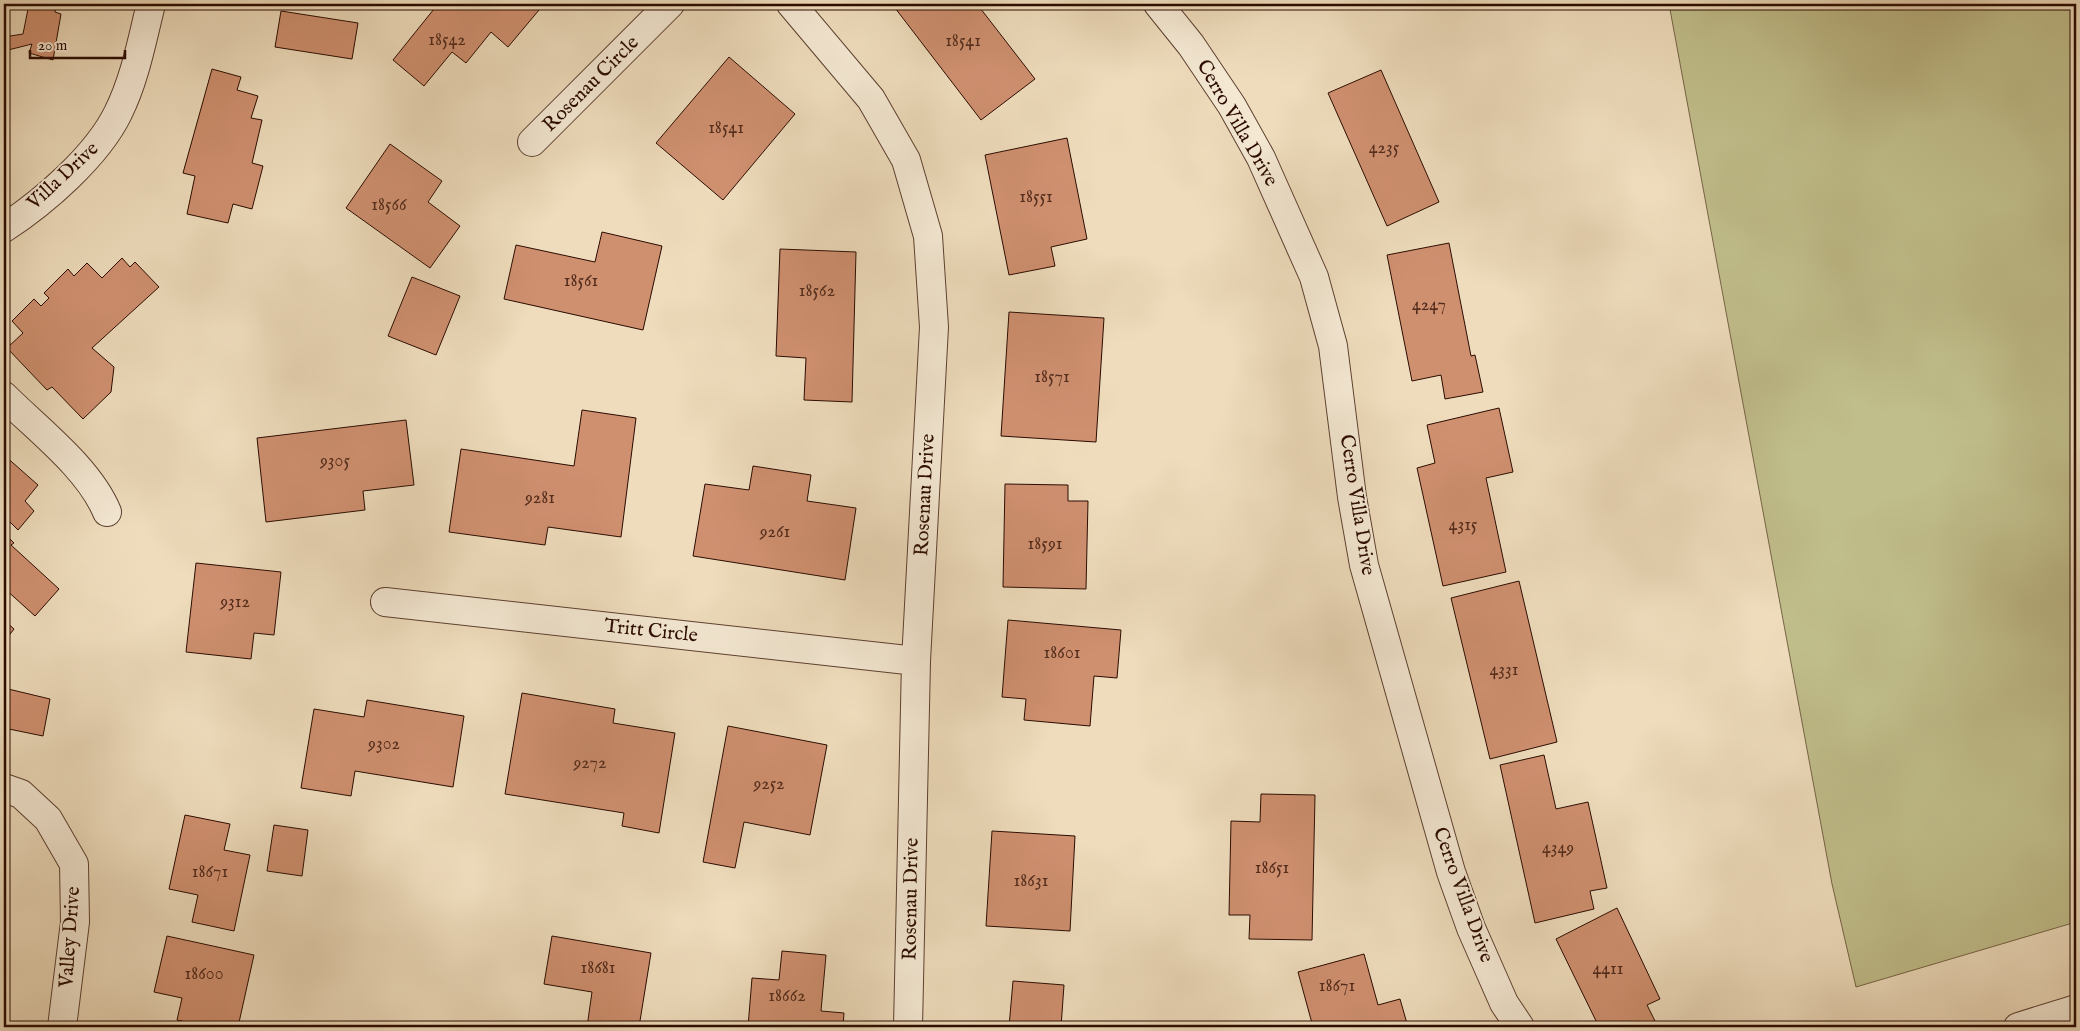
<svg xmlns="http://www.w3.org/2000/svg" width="2080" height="1031" font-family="'IM FELL English',serif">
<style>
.green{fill:#c0be8b;stroke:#766446}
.building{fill:#cf9070;stroke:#2b0b00}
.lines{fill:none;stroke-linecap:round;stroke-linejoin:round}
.minor-casing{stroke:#5c3f2f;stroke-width:30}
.tertiary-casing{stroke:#5c3f2f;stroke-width:30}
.minor{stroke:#f4e8d3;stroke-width:28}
.tertiary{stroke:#f4e8d3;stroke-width:28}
.labels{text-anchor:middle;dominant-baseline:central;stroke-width:4;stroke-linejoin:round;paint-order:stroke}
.number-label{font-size:18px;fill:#542c1c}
.street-label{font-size:20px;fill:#2b0b00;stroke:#f4e8d3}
</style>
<rect width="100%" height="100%" fill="#eedcbc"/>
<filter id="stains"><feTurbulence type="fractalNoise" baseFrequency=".004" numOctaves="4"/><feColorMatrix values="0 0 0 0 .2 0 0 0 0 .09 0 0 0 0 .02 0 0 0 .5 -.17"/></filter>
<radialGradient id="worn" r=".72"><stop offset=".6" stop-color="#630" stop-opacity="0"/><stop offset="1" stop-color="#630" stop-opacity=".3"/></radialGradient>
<!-- green -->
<path class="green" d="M1669,4H2076V922L1856,987L1832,884Z"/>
<!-- building -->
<path class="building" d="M29,4L56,6L55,12L61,14L53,60L29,53L32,44L4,51V37L23,34Z
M438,4H544L508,47L491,32L466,63L452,52L424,86L393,60Z
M892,4H977L1035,79L981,120Z
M281,11L358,23L352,59L275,47Z
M729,57L795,114L723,200L656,143Z
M212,69L241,77L237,90L258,96L251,118L262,120L252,163L263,166L252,209L233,204L228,223L187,214L195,176L183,173Z
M1381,70L1439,202L1387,226L1328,93Z
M1067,138L1087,239L1051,247L1055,266L1009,275L985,155Z
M390,144L442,181L428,202L460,226L430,268L346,208Z
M602,232L662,246L643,330L504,299L516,245L595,262Z
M1449,243L1471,356L1475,355L1483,392L1445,399L1441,375L1412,381L1387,255Z
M780,249L856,252L852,402L804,400L806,358L776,356Z
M122,258L130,267L135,262L159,287L92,348L114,367L111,392L83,419L52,387L47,390L7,348L23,333L12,321L34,299L41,306L49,298L44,293L68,269L74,276L87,263L102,278Z
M412,277L460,296L436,355L388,336Z
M1009,312L1104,318L1096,442L1001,436Z
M1499,408L1513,472L1486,478L1506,572L1443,586L1417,468L1435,463L1427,425Z
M582,410L636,418L621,537L548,527L545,545L449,532L461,449L574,466Z
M406,420L414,485L363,491L365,510L266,522L257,438Z
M4,455L38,485L25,501L34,511L18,530L4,516Z
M753,466L811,475L807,501L856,508L845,580L693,556L705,484L749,490Z
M1005,484L1068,485V501H1088L1086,589L1003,587Z
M4,533L14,543L11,545L59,589L35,616L4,588Z
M196,563L281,572L274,635L254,633L251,659L186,652Z
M1519,581L1557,742L1490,759L1451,598Z
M4,620L14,629L4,642Z
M1008,620L1121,630L1117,678L1094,676L1090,726L1024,720L1026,699L1002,697Z
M4,688L50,699L43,736L4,728Z
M522,693L615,709L613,723L675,733L659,833L622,826L624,813L505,794Z
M367,700L464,716L453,787L355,771L351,796L301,788L314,709L364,717Z
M728,726L827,745L810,835L744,822L735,868L703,862Z
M1544,755L1556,809L1588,802L1607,888L1590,891L1594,909L1535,923L1500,765Z
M1261,794L1315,795L1312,940L1249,939L1250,915H1229L1231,821L1260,822Z
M185,815L230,824L224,850L250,855L234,931L192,922L198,895L169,889Z
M274,825L308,830L302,876L267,871Z
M992,831L1075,836L1070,931L986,926Z
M1617,908L1660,999L1647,1005L1658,1027H1599L1556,939Z
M167,936L254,955L238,1027H210L177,1020L182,998L154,992Z
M552,936L651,953L639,1027H587L592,992L544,984Z
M782,951L826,955L821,1011L844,1013L843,1027H748L752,978L779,980Z
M1364,954L1378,1005L1400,999L1408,1027H1313L1298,972Z
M1013,981L1064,985L1061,1027H1009Z"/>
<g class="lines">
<!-- minor casing -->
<g class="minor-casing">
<path id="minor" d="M791,4L871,99L906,160L928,236L934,327L916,661L908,1027
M532,142L670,4
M4,228C44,202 97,156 118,113C135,79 142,40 151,4
M4,396C37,429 89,468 107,512
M385,602L916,661
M2018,1027L2076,1009"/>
</g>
<!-- tertiary casing -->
<g class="tertiary-casing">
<path id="tertiary" d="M1158,4L1191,45L1232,106L1261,158L1314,277L1333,346L1352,497L1364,565L1451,872L1471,928L1504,1003L1520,1027
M4,788L21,794L48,819L74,864L75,922L62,1027"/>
</g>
<!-- minor -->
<use href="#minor" class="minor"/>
<!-- tertiary -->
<use href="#tertiary" class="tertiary"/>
</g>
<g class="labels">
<!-- number labels -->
<g class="number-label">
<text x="447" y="40">18542</text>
<text x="963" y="41">18541</text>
<text x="726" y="128">18541</text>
<text x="1384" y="148">4235</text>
<text x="1036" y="197">18551</text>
<text x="389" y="205">18566</text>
<text x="581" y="281">18561</text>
<text x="817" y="291">18562</text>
<text x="1429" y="305">4247</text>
<text x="1052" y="377">18571</text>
<text x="335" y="461">9305</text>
<text x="540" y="498">9281</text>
<text x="1463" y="525">4315</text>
<text x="775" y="532">9261</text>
<text x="1045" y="544">18591</text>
<text x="235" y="602">9312</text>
<text x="1062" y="653">18601</text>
<text x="1504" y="670">4331</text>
<text x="384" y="744">9302</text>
<text x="590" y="763">9272</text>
<text x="769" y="784">9252</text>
<text x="1558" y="848">4349</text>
<text x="1272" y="868">18651</text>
<text x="210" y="872">18671</text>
<text x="1031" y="881">18631</text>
<text x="598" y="968">18681</text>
<text x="1608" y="969">4411</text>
<text x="204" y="974">18600</text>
<text x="1337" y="986">18671</text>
<text x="787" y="996">18662</text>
</g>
<!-- street labels -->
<g class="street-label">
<text transform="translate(591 84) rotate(-45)">Rosenau Circle</text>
<text transform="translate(1237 123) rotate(60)">Cerro Villa Drive</text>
<text transform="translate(63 176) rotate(-43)">Villa Drive</text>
<text transform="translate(925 495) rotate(-87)">Rosenau Drive</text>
<text transform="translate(1357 505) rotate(81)">Cerro Villa Drive</text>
<text transform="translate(651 631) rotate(6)">Tritt Circle</text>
<text transform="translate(1463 895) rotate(70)">Cerro Villa Drive</text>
<text transform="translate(911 899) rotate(-89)">Rosenau Drive</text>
<text transform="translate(70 937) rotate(-86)">Valley Drive</text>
</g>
</g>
<!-- margin -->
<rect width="2080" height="1031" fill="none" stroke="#eedcbc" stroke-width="20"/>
<rect x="5" y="5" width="2070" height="1021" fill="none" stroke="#2b0b00" stroke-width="2.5"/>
<rect x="10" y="10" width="2060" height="1011" fill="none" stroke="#2b0b00"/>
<!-- scale -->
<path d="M30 50v8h95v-8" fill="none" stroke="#2b0b00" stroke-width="2.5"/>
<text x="38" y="50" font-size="15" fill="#2b0b00" stroke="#f4e8d3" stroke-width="4" paint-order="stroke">20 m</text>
<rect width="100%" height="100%" filter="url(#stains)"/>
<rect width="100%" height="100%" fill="url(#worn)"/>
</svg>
